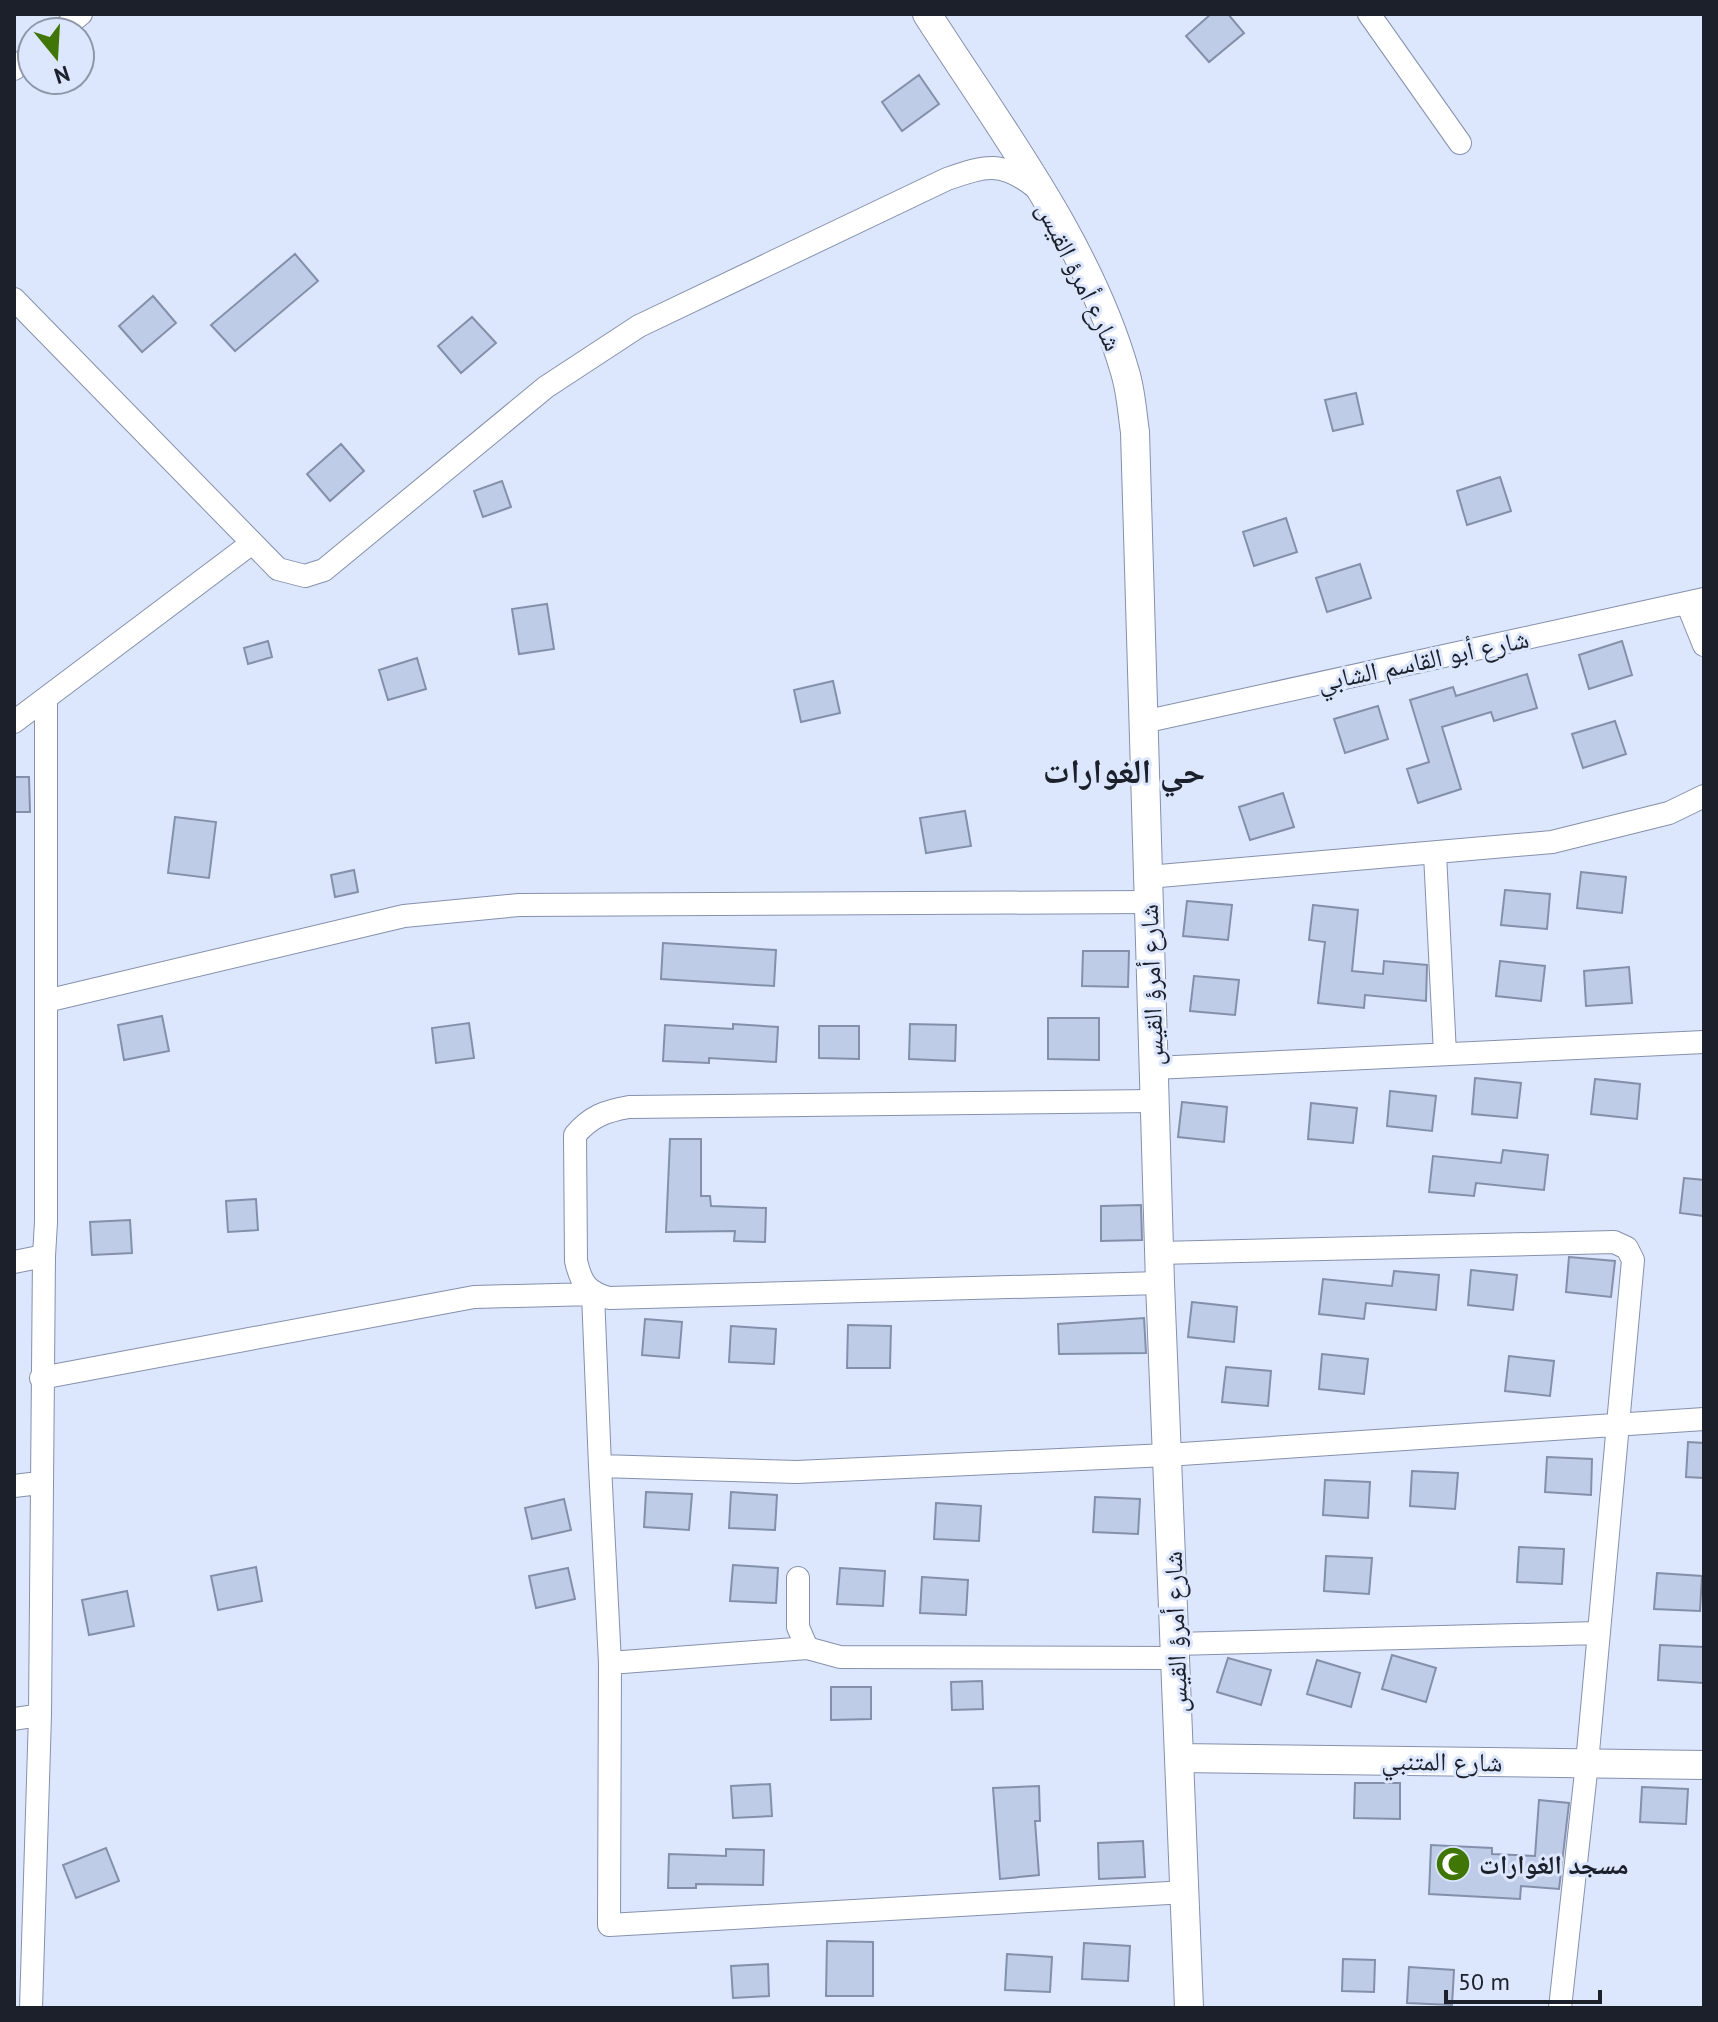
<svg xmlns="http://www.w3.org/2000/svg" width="1718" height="2022" font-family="'PT Sans','Noto Naskh Arabic',sans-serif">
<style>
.building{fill:#bfcce8;stroke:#8490aa;stroke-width:2}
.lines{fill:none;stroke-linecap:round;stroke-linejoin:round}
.minor-casing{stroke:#8591ab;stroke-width:24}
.tertiary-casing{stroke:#8591ab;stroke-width:30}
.minor{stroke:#fff;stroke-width:22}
.tertiary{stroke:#fff;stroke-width:28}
.labels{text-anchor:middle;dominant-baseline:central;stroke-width:6;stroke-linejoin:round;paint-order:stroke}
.street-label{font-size:26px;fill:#1b202a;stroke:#dce6fd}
.poi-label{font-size:26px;font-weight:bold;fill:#1b202a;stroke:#dce6fd;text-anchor:start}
.district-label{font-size:34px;font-weight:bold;fill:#1b202a;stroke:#dce6fd}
</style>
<rect width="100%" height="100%" fill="#dce6fd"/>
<!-- building -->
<path class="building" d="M1211,14H1228L1244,33L1209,62L1186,36Z
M919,75L939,104L902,131L882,102Z
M295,254L318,281L235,351L211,325Z
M153,296L176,323L142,352L119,326Z
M472,317L496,343L461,373L438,346Z
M1356,393L1363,424L1333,431L1325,400Z
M341,444L364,471L330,501L307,474Z
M1500,477L1511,511L1467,525L1457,491Z
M502,481L511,507L483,517L474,491Z
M1286,518L1297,552L1254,566L1243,532Z
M1360,564L1371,598L1327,612L1316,578Z
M547,604L554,649L519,654L512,609Z
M268,641L272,657L248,664L244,648Z
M1622,641L1632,675L1589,689L1579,655Z
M417,658L426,689L388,700L379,670Z
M1527,674L1537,708L1494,721L1491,712L1442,727L1461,789L1418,803L1407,769L1429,762L1410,700L1453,687L1456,696Z
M833,681L840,713L801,722L794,690Z
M1378,706L1388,739L1345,753L1334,719Z
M1615,721L1626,754L1583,768L1572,734Z
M14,777H29L30,812H14Z
M1283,793L1294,827L1250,840L1239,807Z
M965,811L971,846L926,853L920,818Z
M175,817L216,822L209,878L168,873Z
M354,870L358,892L335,897L331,875Z
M1581,872L1626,877L1622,913L1577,908Z
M1505,890L1550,894L1547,929L1501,925Z
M1187,901L1232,905L1228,940L1183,936Z
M1313,905L1358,910L1352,971L1383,974L1384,961L1427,965L1426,1001L1365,995L1364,1008L1318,1003L1325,942L1309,940Z
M663,943L776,950L774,986L661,979Z
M1083,951H1129L1128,987L1082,986Z
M1500,961L1545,966L1541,1001L1496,996Z
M1629,967L1632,1003L1586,1006L1584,971Z
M1194,976L1239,980L1235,1015L1190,1011Z
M162,1016L169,1051L124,1060L118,1025Z
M1048,1018H1099V1060L1048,1059Z
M469,1023L474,1058L436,1063L432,1028Z
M733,1024L778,1027L776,1062L709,1058V1063L663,1061L665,1025L733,1029Z
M910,1024L956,1025L955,1061L909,1059Z
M819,1026H859V1059L819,1058Z
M1475,1078L1521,1083L1517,1118L1472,1114Z
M1595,1079L1640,1084L1637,1119L1591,1114Z
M1390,1091L1436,1096L1432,1131L1387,1126Z
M1182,1102L1227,1107L1224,1142L1178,1137Z
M1311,1103L1357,1108L1353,1143L1308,1139Z
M670,1139H701V1196H710L711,1206L766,1208L765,1242L734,1241L735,1231L666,1232Z
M1503,1150L1548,1155L1544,1190L1476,1183L1474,1196L1429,1192L1433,1156L1501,1163Z
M1684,1178L1704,1180V1216L1680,1213Z
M256,1199L258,1230L228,1232L226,1201Z
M1141,1205L1142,1240L1101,1241V1206Z
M130,1220L132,1253L92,1255L90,1222Z
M1569,1257L1615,1261L1611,1297L1566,1292Z
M1471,1270L1517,1275L1513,1310L1468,1305Z
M1394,1271L1439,1275L1436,1310L1366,1303L1364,1319L1319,1314L1323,1279L1392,1286Z
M1192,1302L1237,1307L1234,1342L1188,1337Z
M1144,1318L1146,1353L1059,1354L1058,1324Z
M645,1319L682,1322L679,1358L642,1355Z
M848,1325L891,1326L890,1368H847Z
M731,1326L776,1329L774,1364L729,1362Z
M1322,1354L1368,1359L1364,1394L1319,1389Z
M1509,1356L1554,1361L1550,1396L1505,1391Z
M1226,1367L1271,1371L1268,1406L1222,1402Z
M1688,1442L1704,1443V1478L1686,1477Z
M1547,1457L1592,1459L1591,1495L1545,1492Z
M1412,1471L1458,1473L1455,1509L1410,1506Z
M1325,1480L1370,1482L1368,1518L1323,1515Z
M646,1492L692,1494L689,1530L644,1527Z
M731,1492L777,1495L775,1530L729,1528Z
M1095,1497L1140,1499L1138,1534L1093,1532Z
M564,1499L571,1530L532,1539L525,1508Z
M936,1503L981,1506L979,1541L934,1539Z
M1519,1547L1564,1549L1562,1584L1517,1582Z
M1326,1556L1372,1558L1369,1594L1324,1591Z
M733,1565L778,1568L776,1603L730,1601Z
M256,1567L262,1601L218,1610L211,1576Z
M568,1568L575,1599L536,1608L529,1576Z
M840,1568L885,1571L883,1606L837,1604Z
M1657,1573L1702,1576L1700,1611L1654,1609Z
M922,1577L968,1580L966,1615L920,1613Z
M127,1591L134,1626L89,1635L82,1600Z
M1660,1645L1704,1647V1683L1658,1680Z
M1392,1655L1436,1668L1426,1702L1382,1689Z
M1228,1658L1271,1670L1261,1705L1217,1692Z
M1317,1660L1360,1673L1351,1707L1307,1694Z
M982,1681L983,1709L952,1710L951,1682Z
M831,1687H871V1719L831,1720Z
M1355,1783H1400V1819L1354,1818Z
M770,1784L772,1816L733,1818L731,1786Z
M1039,1786L1040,1821H1035L1039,1875L1000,1879L993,1788Z
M1642,1787L1688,1789L1686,1824L1640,1822Z
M1539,1800L1569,1803L1559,1889L1521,1886L1520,1899L1429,1894L1431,1845L1492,1848V1854L1535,1856Z
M1143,1841L1145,1877L1099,1879L1098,1843Z
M106,1848L119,1881L76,1898L63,1865Z
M726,1849L764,1850L763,1885L696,1884V1888H668L669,1854L726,1856Z
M827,1941L873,1942V1996H826Z
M1084,1943L1130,1946L1128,1981L1082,1979Z
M1007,1954L1052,1957L1050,1992L1005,1990Z
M1343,1959L1375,1960L1374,1992L1342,1991Z
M768,1964L769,1996L733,1998L731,1966Z
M1409,1967L1454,1970L1452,2005L1407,2003Z"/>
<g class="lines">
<!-- minor casing -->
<g class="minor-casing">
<path id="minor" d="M1369,14L1460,143
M59,32L81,14
M14,69L32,54
M14,299L278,569L305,576L324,570L546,387L639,326L947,179C985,166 1001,160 1035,187
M1687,603L1704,645
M14,722L252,543
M1143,722L1704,599
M1435,854L1445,1054
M1148,877L1552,842L1669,813L1704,796
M46,1001L404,916L519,905L1148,902
M1154,1068L1704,1042
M1155,1101L629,1107C606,1111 591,1116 575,1135L576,1261C581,1283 587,1292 609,1298L1160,1283
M1159,1253L1614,1242L1627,1248L1633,1260L1587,1763L1560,2008
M14,1262L44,1256L46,1222V698
M41,1378L474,1297L593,1294L600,1466L797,1472L1167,1455L1704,1419
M600,1466L610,1663L807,1648
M14,1486L39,1483
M798,1578V1627L807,1648L840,1657L1176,1658
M1175,1644L1597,1633
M610,1663L609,1925L1186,1892
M14,1719L40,1715L44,1256
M31,2008L40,1715"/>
</g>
<!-- tertiary casing -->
<g class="tertiary-casing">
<path id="tertiary" d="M927,14C999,127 1088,242 1125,372C1131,391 1132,412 1135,432L1160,1283L1189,2008
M1180,1758L1704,1765"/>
</g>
<!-- minor -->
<use href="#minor" class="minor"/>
<!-- tertiary -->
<use href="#tertiary" class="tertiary"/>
</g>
<!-- icons -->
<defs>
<g id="mosque-disc" transform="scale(1.8)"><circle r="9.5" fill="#3f7606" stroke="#dce6fd"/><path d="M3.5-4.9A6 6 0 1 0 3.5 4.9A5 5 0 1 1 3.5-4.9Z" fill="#fff"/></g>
</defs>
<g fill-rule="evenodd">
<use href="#mosque-disc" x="1453" y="1864"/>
</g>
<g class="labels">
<!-- street labels -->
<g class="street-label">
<text transform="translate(1080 276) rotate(64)">شارع أمرؤ القيس</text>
<text transform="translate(1423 660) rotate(-12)">شارع أبو القاسم الشابي</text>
<text transform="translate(1151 985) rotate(-92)">شارع أمرؤ القيس</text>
<text transform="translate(1175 1632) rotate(-92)">شارع أمرؤ القيس</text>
<text transform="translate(1442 1761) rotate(1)">شارع المتنبي</text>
</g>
<!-- poi labels -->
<g class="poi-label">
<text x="1479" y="1864">مسجد الغوارات</text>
</g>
<!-- district labels -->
<g class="district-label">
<text x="1124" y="770">حي الغوارات</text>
</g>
</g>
<!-- border -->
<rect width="1718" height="2022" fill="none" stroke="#1b202a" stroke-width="32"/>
<!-- north arrow -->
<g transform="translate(56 56) rotate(162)"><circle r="38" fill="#dce6fd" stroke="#8f97a9" stroke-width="2"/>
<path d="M0-6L14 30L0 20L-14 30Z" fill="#3f7606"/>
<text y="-12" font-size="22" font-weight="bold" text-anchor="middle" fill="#1b202a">N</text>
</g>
<!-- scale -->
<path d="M1446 1990v12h154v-12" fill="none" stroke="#1b202a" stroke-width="4"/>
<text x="1458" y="1990" font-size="24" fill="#1b202a" stroke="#dce6fd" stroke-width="6" paint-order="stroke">50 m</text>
</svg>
